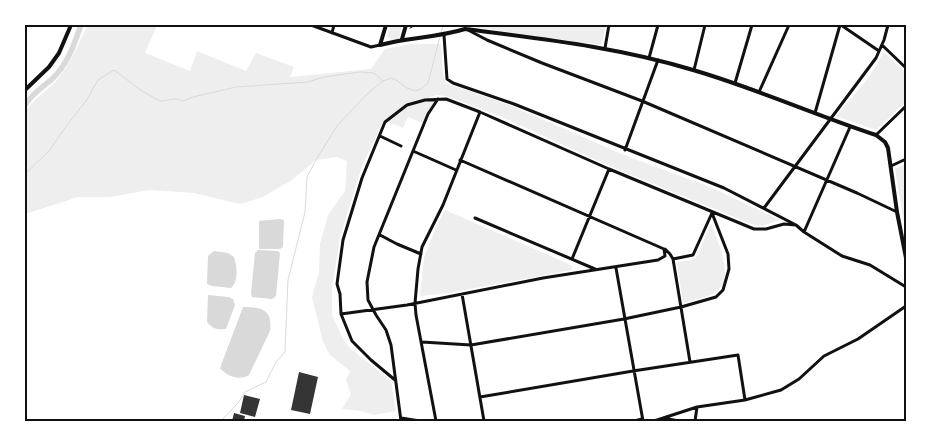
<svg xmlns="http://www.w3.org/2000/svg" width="931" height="446" font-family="'Public Sans',sans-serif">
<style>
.green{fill:#eee}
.water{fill:#d9d9d9}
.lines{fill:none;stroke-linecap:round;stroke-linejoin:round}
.stream{stroke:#d9d9d9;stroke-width:1}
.canal{stroke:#d9d9d9;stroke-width:5.5}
.building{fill:#353535}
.path{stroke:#111;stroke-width:1}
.minor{stroke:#111;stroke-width:3}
.tertiary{stroke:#111;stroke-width:4}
.neatline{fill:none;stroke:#111;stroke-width:2}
</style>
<rect width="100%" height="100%" fill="#fff"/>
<!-- green -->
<path class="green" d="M88,25H157L145,53L190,71L197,51L246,71L256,53L294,67L290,77L371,69L385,49L411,44H441L443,74L446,83L512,106L624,155L710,187L780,220L762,226L751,224L607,165L502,117L446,96L437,95L429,97L434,103L422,123L408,117L403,128L384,120L362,166L340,237L332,290V315L344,341L351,349L391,381L396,411L374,415L361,411L342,409L351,394L346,380L350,371L330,355L323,342L312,297L319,272L320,244L328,215L345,191L347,161L337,157L316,160L292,180L263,197L240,204L194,193L149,190L111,197H78L25,214V112C33,99 46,92 56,81C70,65 78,44 88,25Z
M390,25H402L399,39L392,40L387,37Z
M455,25H606L601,45L466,26L455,27Z
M883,51L906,73V102L876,130L836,116C851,98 876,73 883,51Z
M906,164V236L895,169Z
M445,210L571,265L572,270L449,293L421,296L420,294L424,258L436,227Z
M711,223C717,240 735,277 717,291C707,298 694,300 683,303L677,262L692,260L697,256Z"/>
<!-- water -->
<path class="water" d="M280,219L284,220L283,247L280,249H259V221Z
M258,250L278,251L280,253L276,296L272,299L252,297L251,293L255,253Z
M214,251L228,253L234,257C237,267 239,281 231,288L212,286L207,284L208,256Z
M208,295L229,297L233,299L235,305L226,329C217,330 213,329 207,322Z
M243,307C262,307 273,310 270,331L249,375C240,381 226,376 220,368Z"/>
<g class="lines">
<!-- stream -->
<path class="stream" d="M25,174L49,151L67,125L86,101L98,80L114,70L142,91L160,101L176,99L183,101L193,97L236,87L308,82L324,77L360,72L374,73L383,81
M221,421L238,403L245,392L266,382L276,362L285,352L288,280L305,212L307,177L316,160L337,126L366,95L383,81L391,78L396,80L407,88L415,91L421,89L428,83L443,25"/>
<!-- canal -->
<path class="canal" d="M25,105C32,94 41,88 51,80C67,66 74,45 81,25"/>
</g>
<!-- building -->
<path class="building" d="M299,372L318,377L310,414L291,410Z
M244,395L260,399L255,417L240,413Z
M234,413L245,416L244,421H232Z"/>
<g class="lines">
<!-- path -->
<path class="path" d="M410,28L416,25"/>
<!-- minor -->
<path class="minor" d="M311,25L371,47L380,45
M841,25L879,51
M468,30L487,40L542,63L642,101L857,193L897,212
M332,33L334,25
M444,35L447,79L453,83L514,104L724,188L796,225L804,232L842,256L870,265L906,287
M882,45L906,68
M605,48L609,25
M649,58L658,25
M694,70L705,25
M735,83L752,25
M759,92L789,25
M815,113L840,25
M876,135L906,106
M380,136L401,146
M625,150L658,60
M413,151L456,170
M891,166L906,159
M764,208L876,58L884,40L888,25
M475,218L595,269
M804,232L850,127
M380,235L397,244L421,254
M665,249L670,254L673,259L690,362
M572,259L609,169
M673,259L693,255L712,213
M616,268L643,421
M462,294L484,421
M341,314L407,305L543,278L658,260L665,256L664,249L460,160
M422,342L471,345L624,319L681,307L716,297L723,290L729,269L728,254L712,213
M395,380L371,360L352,341L341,314L340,294L337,284L343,240L362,178L385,122L407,105L425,100L446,99L480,112L609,169L754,229H766L784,224L796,225
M480,397L633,371L738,355L745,400
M401,418L420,421
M663,418L679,421
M401,421L391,345L386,330L376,315L368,300L367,282L374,247L428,114L438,99
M436,421L416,315L415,303L418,269L422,247L443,205L480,112
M634,421L642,419
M654,421L697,407L745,400L781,390L799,379L824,356L858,339L906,306
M695,421L697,407"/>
<!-- tertiary -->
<path class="tertiary" d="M386,25L380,45C409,37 436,38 465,29C542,39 618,47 693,70C755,88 815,115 876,135L885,142L888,148L897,212L906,258
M402,39L406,25
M25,90L49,67L59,53L71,25"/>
</g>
<!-- border -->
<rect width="931" height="446" fill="none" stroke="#ffffff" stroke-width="52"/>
<rect x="26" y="26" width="879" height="394" class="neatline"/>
</svg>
